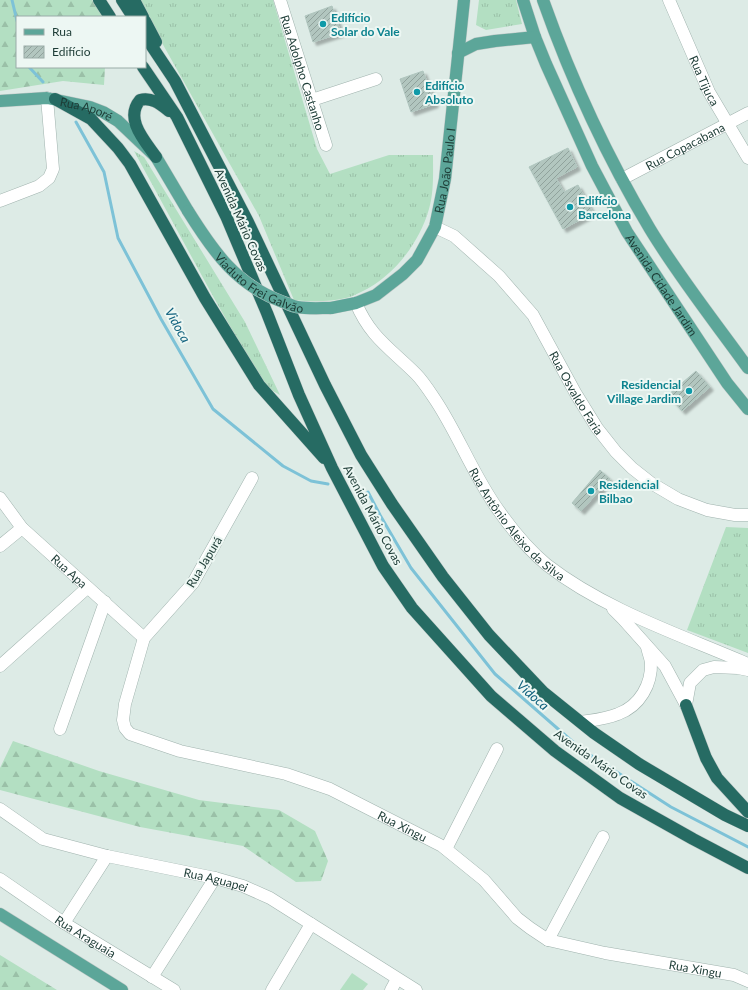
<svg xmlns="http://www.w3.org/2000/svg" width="748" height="990" font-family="Lato,sans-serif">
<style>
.grass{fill:url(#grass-tufts)}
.forest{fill:url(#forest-firs)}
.pitch{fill:#b3dfc2}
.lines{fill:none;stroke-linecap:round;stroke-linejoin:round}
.stream{stroke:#7dc2d7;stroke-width:3}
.building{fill:url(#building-hatch);stroke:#afc5be;filter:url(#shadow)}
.minor-casing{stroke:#a0b3ae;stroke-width:13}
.major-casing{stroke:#c0c8c7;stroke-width:13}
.highway-casing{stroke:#c0c8c7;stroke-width:13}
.minor{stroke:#fff;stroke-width:12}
.major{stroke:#5ca699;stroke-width:12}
.highway{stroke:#266b63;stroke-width:12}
.major-bridge-casing{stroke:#c0c8c7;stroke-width:13;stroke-linecap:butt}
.major-bridge{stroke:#5ca699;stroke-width:12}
.culture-dot{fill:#0f9aa8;stroke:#edf7f3;stroke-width:1.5}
.labels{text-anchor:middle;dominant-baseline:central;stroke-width:4;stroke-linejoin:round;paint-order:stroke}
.culture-label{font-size:12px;font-weight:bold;fill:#0d838f;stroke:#edf7f3;text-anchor:start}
.street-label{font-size:12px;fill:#1d3c36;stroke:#edf7f3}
.water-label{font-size:13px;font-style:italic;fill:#11627e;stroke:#edf7f3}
</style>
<defs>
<pattern id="grass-tufts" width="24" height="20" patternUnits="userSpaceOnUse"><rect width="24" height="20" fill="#b3dfc2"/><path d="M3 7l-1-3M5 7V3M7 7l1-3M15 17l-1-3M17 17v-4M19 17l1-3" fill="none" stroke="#9ac0a7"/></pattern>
<pattern id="forest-firs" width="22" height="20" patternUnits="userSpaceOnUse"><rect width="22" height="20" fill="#b3dfc2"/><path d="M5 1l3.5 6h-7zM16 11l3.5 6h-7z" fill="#9ac0a7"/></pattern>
<pattern id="building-hatch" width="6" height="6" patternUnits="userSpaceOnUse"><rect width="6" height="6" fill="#b2c6bf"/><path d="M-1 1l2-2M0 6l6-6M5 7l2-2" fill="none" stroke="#90a29c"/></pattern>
<filter id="shadow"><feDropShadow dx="3.5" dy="3.5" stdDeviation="1" flood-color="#0004"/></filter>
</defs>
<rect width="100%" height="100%" fill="#ddebe6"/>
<!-- grass -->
<path class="grass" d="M138,0H273L317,149L330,174L389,155H433C433,173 434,192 429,209C419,244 393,277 361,292C356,294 351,297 346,298C329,302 312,302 294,300L259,216Z
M479,0H516L522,24L486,30L476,25Z
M134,151L144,157L245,322L280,395L264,386L214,298Z
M726,527L748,528V653L687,630Z"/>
<!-- forest -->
<path class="forest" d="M0,0H92L105,17H17V67H105L104,85L63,81L0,91Z
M13,741L99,771L199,800L279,810L315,831L328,861L321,881L296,882L243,846L140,827L0,790V768Z
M0,955L57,990H0Z"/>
<!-- pitch -->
<path class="pitch" d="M352,973L368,984L363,990H340Z"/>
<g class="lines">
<!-- stream -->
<path class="stream" d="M12,0L17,21
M29,67L43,82
M76,122L104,172L118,238L161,319L213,409L283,466L311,481L328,484
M368,492L380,515L411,568L495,674L581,749L671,807L748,847"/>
</g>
<!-- building -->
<path class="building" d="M332,6L341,33L313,42L305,16Z
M423,71L435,104L411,112L400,79Z
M568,148L577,167L556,178L564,192L578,185L593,213L563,229L529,167Z
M696,371L710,387L682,411L668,395Z
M600,470L610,479L581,511L572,503Z"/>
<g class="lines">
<!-- minor casing -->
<g class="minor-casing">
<g id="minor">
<path id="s1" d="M280,0L326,145"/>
<path id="s2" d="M669,0L709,92L748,158"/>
<path d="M312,100L376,79"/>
<path id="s3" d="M622,179L748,113"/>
<path d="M0,201L39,186L49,178L53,169L47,98"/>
<path id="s4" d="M435,227L454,236L499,276L533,315L576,394L597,428L616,452L632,468L651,483L678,499L707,510L735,515H748"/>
<path id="s5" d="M356,303C370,337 391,349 416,374C423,381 430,392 436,401C459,436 474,477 499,511C513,531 529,550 547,565C605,610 681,635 748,664"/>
<path id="s6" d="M252,478L193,583L144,638L125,704L123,720L125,728L130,734L180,751L286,774L330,789L442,846L484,880L517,918L530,928L548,940L605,953L734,975L748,981"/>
<path id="s7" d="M0,498L22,528L144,638"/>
<path d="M0,546L22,528"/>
<path d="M613,609L623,619L665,666L686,705"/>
<path d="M0,666L87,588"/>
<path d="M686,705L690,683L703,670L714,667L738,668L748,670"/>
<path d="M581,722C594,720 606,719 618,714C640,706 652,684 651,662C650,657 648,652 647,647"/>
<path d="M60,729L105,602"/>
<path id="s8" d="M0,809L43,839L107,856L215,878L243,886L270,898L416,990"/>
<path d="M446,849L497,749"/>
<path id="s9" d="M0,879L64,923L174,990"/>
<path d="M64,923L107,856"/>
<path d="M548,940L603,837"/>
<path d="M152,977L215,878"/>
<path d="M272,990L311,924"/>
<path d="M391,990L397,979"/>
</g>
</g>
<!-- major casing -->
<g class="major-casing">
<g id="major">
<path id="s10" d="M523,0L535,37L546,64L592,166L627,232L727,383L748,409"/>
<path d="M543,0C571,79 607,157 650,229C679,277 715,322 748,368"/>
<path d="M458,53L476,44L495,41L535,37"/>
<path id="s11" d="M0,101L47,98L90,107L103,112L118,121L156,157L188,211"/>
<path id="s12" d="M331,308L356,303L376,295L403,274L417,260L435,227L445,179L464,0"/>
<path d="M0,914L122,990"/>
</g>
</g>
<!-- highway casing -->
<g class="highway-casing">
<path id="highway" d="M99,0L110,17
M122,0L133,17
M134,0L143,17
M145,21L156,42
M145,36L175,81L248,222L325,385L361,455L392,504L443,577L489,635L543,692L594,733L639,764L725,815L748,826
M143,67L177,117L226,216L267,313L299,395L332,468L383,566L412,608L491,696L555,751L620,798L693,839L748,868
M55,99L91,119L118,148L130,164L205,298L259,385L324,458
M156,157C145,141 124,119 140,100C152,97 160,104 169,111
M686,705L706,758L717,778L748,812"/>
</g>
<!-- minor -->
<use href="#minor" class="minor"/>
<!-- major -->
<use href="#major" class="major"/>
<!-- highway -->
<use href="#highway" class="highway"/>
<!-- major-bridge casing -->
<g class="major-bridge-casing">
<g id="major-bridge">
<path id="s13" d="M188,211C213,251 236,285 283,302C287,303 292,306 297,307C308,309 320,308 331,308"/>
</g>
</g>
<!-- major-bridge -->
<use href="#major-bridge" class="major-bridge"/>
</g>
<!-- markers -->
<g class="culture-dot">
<circle cx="323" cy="24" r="4"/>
<circle cx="417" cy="92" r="4"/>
<circle cx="570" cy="207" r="4"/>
<circle cx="689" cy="391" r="4"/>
<circle cx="591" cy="491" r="4"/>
</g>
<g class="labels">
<!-- culture labels -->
<g class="culture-label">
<text x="331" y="17">Edifício<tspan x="331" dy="14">Solar do Vale</tspan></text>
<text x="425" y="85">Edifício<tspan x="425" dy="14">Absoluto</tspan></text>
<text x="578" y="200">Edifício<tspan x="578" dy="14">Barcelona</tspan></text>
<text x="681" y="384" text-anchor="end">Residencial<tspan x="681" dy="14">Village Jardim</tspan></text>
<text x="599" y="484">Residencial<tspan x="599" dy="14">Bilbao</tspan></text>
</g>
<!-- street labels -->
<g class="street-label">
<text stroke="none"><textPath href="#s1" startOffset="76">Rua Adolpho Castanho</textPath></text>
<text stroke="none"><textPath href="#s2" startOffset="88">Rua Tijuca</textPath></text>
<text stroke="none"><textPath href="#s11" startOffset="88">Rua Aporé</textPath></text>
<text stroke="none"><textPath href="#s3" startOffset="71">Rua Copacabana</textPath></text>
<text stroke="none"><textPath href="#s12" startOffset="196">Rua João Paulo I</textPath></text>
<text transform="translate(241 220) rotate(66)">Avenida Mário Covas</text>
<text stroke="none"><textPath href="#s13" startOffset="104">Viaduto Frei Galvão</textPath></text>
<text stroke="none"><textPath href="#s10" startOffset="318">Avenida Cidade Jardim</textPath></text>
<text stroke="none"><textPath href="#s4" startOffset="222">Rua Osvaldo Faria</textPath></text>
<text transform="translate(373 515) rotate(62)">Avenida Mário Covas</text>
<text stroke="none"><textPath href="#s5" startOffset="276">Rua Antônio Aleixo da Silva</textPath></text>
<text transform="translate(204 562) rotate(-59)">Rua Japurá</text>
<text stroke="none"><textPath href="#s7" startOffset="101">Rua Apa</textPath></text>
<text transform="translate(601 764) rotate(35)">Avenida Mário Covas</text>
<text stroke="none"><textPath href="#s6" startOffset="584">Rua Xingu</textPath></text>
<text stroke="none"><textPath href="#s8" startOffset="230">Rua Aguapei</textPath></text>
<text stroke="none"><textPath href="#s9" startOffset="103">Rua Araguaia</textPath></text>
<text stroke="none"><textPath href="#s6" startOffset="921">Rua Xingu</textPath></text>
</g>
<!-- water labels -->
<g class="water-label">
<text transform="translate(178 325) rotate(61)">Vidoca</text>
<text transform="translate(533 695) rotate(41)">Vidoca</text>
</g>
</g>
<!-- legend -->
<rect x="16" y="16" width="130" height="52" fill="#edf7f3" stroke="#9aaca7"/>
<rect x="24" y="29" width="20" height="6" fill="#5ca699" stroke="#9aaca7"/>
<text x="52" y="36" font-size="12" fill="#1d3c36">Rua</text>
<rect x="24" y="46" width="20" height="12" fill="url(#building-hatch)" stroke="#9aaca7"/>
<text x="52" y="56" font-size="12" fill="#1d3c36">Edifício</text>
</svg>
